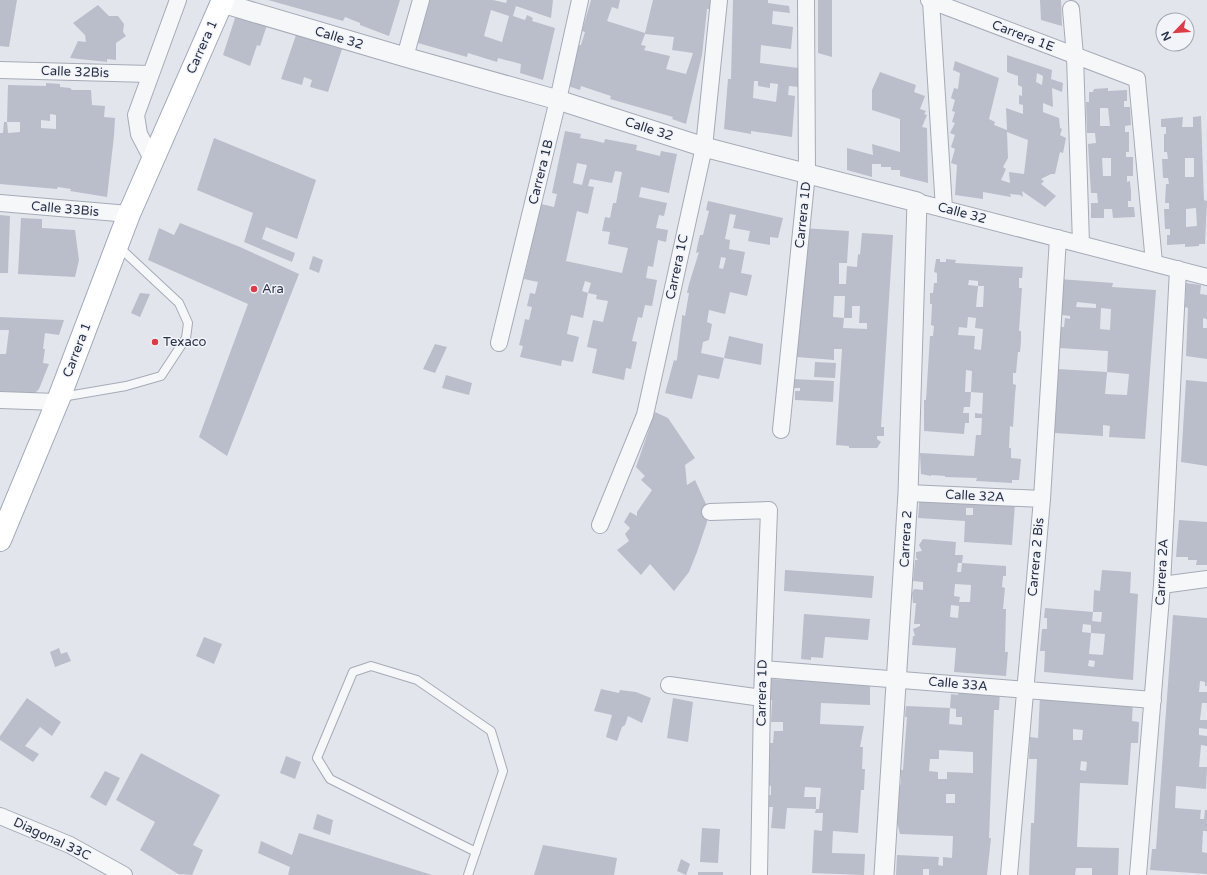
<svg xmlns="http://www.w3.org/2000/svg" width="1207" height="875" font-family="'Varela Round',sans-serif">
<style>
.building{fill:#b9beca;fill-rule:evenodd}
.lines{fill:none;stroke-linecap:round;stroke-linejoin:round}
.service-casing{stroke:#a6abb7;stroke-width:10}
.minor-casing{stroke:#a6abb7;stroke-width:18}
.tertiary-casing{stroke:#a6abb7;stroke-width:21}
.primary-casing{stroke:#a0a8b9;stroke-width:24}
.service{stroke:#f5f7f9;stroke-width:8}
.minor{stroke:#f5f7f9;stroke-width:16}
.tertiary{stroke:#f5f7f9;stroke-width:19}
.primary{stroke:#fff;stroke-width:22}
.poi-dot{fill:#db3d48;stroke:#f2f4f9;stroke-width:1.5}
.labels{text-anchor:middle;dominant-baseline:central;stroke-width:3;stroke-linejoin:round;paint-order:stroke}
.street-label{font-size:13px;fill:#283146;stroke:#f2f4f9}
.poi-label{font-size:13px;fill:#283146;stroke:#f2f4f9;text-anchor:start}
</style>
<rect width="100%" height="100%" fill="#e2e5ec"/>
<!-- building -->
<path class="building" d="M0,0H17L9,47L0,46Z
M268,0H400L389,36L360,25V23L345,17L343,21Z
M430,0H493L506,3L507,0H553L551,18L516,6L513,16L525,20L527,15L533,18L532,21L555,28L543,80L520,73L521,64L498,58L497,62L468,53L467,57L418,43ZM491,10L509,16L502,42L484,36Z
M591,0H620L618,9L612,7L607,21L645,33L653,0H713L712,9H707L702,55L686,124L672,119L673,117L610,99L611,96L581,86L580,90L565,85L578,45H581L585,32L582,31ZM645,34L674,37L672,50L693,53L686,74L666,69L670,56L644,50L646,46L641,45Z
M733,0H768V3L789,6L790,13L773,11L772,24L793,27L791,49L761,45L760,63L798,68L799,87L789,86L788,95L795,96L792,137L751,131V134L724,129L728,79H731ZM754,81H758V86L770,88V83L778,84L776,102L753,98Z
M818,0H832V57L818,53Z
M1040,0H1061L1062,26L1041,20Z
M98,5L109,16H118L124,24L123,32L126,36L116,43V60L107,59V62L70,58L78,41L86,42L85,35L73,23Z
M236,15L267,25L260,46L257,45L250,66L223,55Z
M296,35L342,49L328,92L310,87L312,80L304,77L302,85L281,79Z
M1007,55L1052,70L1051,79L1063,83L1062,92L1052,88L1053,107L1043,103V112L1059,118L1060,128L1062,129L1060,135L1066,138L1063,153L1060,152L1055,174H1051L1041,179L1044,181L1041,184L1056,196L1045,207L1022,191L1023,197L1020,195L1010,194L1011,197L983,192V199L955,195L957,165L951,163L955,149L951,147L955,135L950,133L955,123L952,122L955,112L952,111L955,100L951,98L954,88L958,89L960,73L953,70L955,61L999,78L989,119L995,122L994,125L1007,130L1006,108L1023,114V105L1019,104V95L1022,96V87L1018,85V76L1007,72ZM1037,73L1043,76L1042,85L1036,82ZM1007,132L1028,140L1024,174L1009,172L1010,183L1001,180L1006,169L1003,167L1008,158Z
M880,72L916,85L914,92L925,96L920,109L926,111L924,114L927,115L922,127L927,128L928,183L900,176V170H891V167H881V164H872V177L847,170V148L873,155L872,144L900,152V119L872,110V90Z
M46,83L60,84V87L70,88L72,90H91L92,105L105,106L104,117L115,118L114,136L107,197L70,191L71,189L58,187L57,189L0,184V133H3L4,122H7L8,133L20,132V122H7L8,85L46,86ZM50,114L56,115V129L41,128V120L50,121Z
M1108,88V91L1127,90V101H1124V107H1130L1131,125L1125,126V132H1129V152H1126V157H1133V176H1127V182L1130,181L1131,192V201H1128V207H1134L1135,217L1113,218L1112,209H1104V218H1091V203H1098L1097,193H1091L1088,144L1096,143L1095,133H1087L1086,102H1089V92H1093L1094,89ZM1100,108H1108L1110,126H1100ZM1102,158H1111V176H1103Z
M1201,116L1204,200L1207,201L1205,244H1199V246L1185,247V244L1167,245V235H1170V229H1165L1164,209H1169V203H1165L1166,184H1169L1168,178H1163L1162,159H1168L1167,152H1164V134H1166V127H1161V119L1183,117L1182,127H1193V117ZM1185,158H1194V177H1185ZM1196,208L1197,226L1186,227V209Z
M565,131L581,134L580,138L592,140L604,143L605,139L637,145L636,150L660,156L661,151L677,154L669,193L641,187L639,197L667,203L664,216L659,215L656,228L668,230L666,242L658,240L653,267L648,266L646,278L657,280L652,306L645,305L642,318L638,317L632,341L637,342L631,369L626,368L624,380L592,373L597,349L587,347L593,320L603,322L608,301L596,299L597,295L588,293L591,283L585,281L582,291L588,293L583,318L571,315L567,334L579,337L573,362L562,360L561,366L520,357L523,346L519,345L522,333L525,319L529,320L532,307L527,306L530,293L535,294L538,282L524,279L541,204L554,207L557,194L552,193ZM577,163L587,165L582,185L573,183ZM615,171L622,172L616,203H613L610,218L605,217L602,231L610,232L608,244L628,248L622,273L566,261L577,211L588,214L594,187L588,186L590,179L612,183Z
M214,138L316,180L297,239L266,227L262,239L295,253L292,262L244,242L253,213L197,190Z
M708,201L783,218L778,238L770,237V245L748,241L750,231L733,228L736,215L730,214L725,239L730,240L729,249L745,252L741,273L752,275L747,296L730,292L725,314L709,310L707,322L712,324L709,340L703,342L701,353L724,358L719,379L698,375L692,399L665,393L674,360L676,361L677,359L682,318V315L685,316L689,293H687L689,284L699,252L696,253L698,243L700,235H703L709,211L706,210ZM721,257L726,258L723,269L719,268Z
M0,215L10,216L8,273H0Z
M21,218L42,219V228L75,230L79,260L75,277L18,274Z
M180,223L240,247L299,274L227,456L199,437L248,304L148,260L159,228L174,235Z
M802,228L849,231L847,263H839V284H846L847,266L857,267L858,254L860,255L862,233L893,235L881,427H884V436H877V439L881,442L877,448H849V446L836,445L842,349H834V360L797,357ZM834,296H845L844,318L833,317ZM852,306H860L859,323H867V329L843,328L844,318H852Z
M313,256L323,260L319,273L309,269Z
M936,259H940V262H946V259L956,260L955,263L1023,267L1022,278H1019V288H1022L1019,331H1021V341L1020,352H1018L1016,373H1013V384L1016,385L1015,395L1013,427L1010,426L1009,448H1011V458L1021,459L1019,480H1012V483L976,481L977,478L945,477V476L931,475V476L921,474L920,453L974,456L976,435H981L982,418H975V413L982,414L983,393L971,392L972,371L966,370L965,392H971L970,407H964L963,413H969V423H965L964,434L924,431V400H926L930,336H933L934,326L931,325L932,304H930V293H933L934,283H937V273L934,272ZM969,280L978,281V286H984L983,307H976L978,286L968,285ZM968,317L976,318L975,328L983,329L981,350L974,349L975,336L958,335L959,327L967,328Z
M1059,279L1113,283L1112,287L1156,290L1145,439L1109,437L1110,426L1103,425V436L1054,433L1058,369L1107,372L1105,394L1127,395L1129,374L1107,372L1108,351L1059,348L1061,327H1064L1065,318L1070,319V316L1062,315V306L1058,305ZM1077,302L1096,304V308L1076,307ZM1101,308L1111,309L1110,330L1100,329Z
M1186,283L1201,285L1200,294L1207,295V319L1203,318V328H1207V359L1186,356L1188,308L1185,307Z
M140,293L150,294L140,317L131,313Z
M0,317L64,320L59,335L45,333L43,349H45L43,363L49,364L39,389L34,394L0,391V354H6L9,330H0Z
M729,336L763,344L761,365L724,358Z
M435,344L447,347L435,373L423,369Z
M815,362L836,363L835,378L814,377Z
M446,375L472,383L469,395L442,388Z
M793,379L834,381L833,402L795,400V391H800V388H792Z
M1186,380L1207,382V466L1181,462Z
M655,412L668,418L695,458L685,465L687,485L695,480L706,504L707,522L697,552L689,572L674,591L650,564L641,575L617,550L629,541L625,534L630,528L624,522L630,512L637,516V512L652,490L641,480L645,476L636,467Z
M920,493L1015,503L1012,545L964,542L965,521L918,518ZM966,508H973V515H966Z
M1179,520L1207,522V565H1196L1197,560H1188V557H1176Z
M923,539L956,542L955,555H963L962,563L1006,566V576H1003L1002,587L1005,588L1003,609H1006L1005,652H1008L1006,676L954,672L956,648L912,645L913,636H915L913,629L920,626V624H914L916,603H913L912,593L914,589L923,590V582L913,581L915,560H918L916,558V552L922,551L919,545ZM958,563H962L961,572H957ZM955,584L971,585L970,602H959L960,597L954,596ZM951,605L959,606L958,618L950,617Z
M785,570L874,576L872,598L784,591Z
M1102,570L1131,572L1130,593L1138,594L1133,680L1044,672L1045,651H1040L1042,629H1047V618H1044L1045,608L1093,612L1092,621L1101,622L1102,612H1093L1094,590L1100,591ZM1083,624L1091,625V633L1105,634L1103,655L1089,654L1091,633L1082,632ZM1089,660L1095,661L1094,667L1088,666Z
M804,614L870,619L868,640L825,637L823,658L811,657V660L801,659Z
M1173,615L1207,618V686H1205V682L1200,681L1199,692H1207V703H1202L1200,720H1207V729L1199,728V735L1207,736V746L1201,745L1199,767H1207L1206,789L1176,786L1175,808L1201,810L1200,819H1204L1205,810H1207V831H1203L1202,852L1207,853V874L1150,870L1152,849H1156Z
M204,637L222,644L214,664L196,656Z
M59,648L61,654L67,652L71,661L55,667L50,652Z
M770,679L870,684V705L821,703L820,724L864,726L860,747H863L862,769H865L864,790H861L858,833L833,831L832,853L865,854L864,875L812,873L814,830L822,831L823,813H815L816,809H819L821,788L805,787L804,797H816V809L787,808L785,829L771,828L773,807H767L768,795H771V786L768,785L770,743H773L774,731H783V722H771L772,700H769Z
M958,687L1000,689L999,710H994L989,838H991L987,875H929V869H923V875H896L897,855L939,857L938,865L943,866V857L952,858L953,836L900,834L897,822H896L897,791H899L901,782V770H903L907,717H905L906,706L950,708L949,724L962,725V717H956V709L950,708L951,694L958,695ZM939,750L973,752V773L947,772V779H938V772L929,771L930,759H939ZM946,794H955V803H946Z
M601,689L619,693L620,690L636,692L651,698L642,723L628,716L625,725L622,727L617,741L606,737L612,715L594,711Z
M1040,695L1133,700L1132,721L1139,722L1138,743H1131L1128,785L1080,783L1077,847L1119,848L1118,875H1092V868H1076L1075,875H1029L1031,823H1034L1037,759H1029L1030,737L1038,738ZM1073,729L1083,730L1082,740H1073ZM1081,761L1087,762L1086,771L1080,770Z
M27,698L61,722L52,736L40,727L25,746L39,754L33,762L0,740V736Z
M673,698L693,702L688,742L667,738Z
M141,753L220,795L193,845L203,850L192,875L178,874L140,850L155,822L116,800Z
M286,756L301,762L295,779L280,773Z
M105,771L120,778L106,806L90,797Z
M317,814L333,820L330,835L313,829Z
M702,828L720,829L718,863L700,862Z
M299,833L432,875H288L290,867L258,853L261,841L292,855Z
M543,845L617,858L614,875H534Z
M681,859L690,864L686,875L677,871Z
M698,872H723V875H698Z"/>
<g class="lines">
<!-- service casing -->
<g class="service-casing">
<path id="service" d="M62,397L126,386L161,376L186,338L188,323L179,303L119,247
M468,875L503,771L491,731L417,680L371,666L353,672L317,758L330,779L476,852"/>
</g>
<!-- minor casing -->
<g class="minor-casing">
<path id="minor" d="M929,0L1137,79L1154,263
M931,1L944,209
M1071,9L1075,56L1081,244
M405,57L421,0
M0,70L150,74
M152,159L139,134L136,115L178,0
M917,202L1207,277
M0,203L129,214
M499,343L558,100L580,0
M0,400L57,402
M781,430L807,173L806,0
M908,493L1042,499
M710,512L769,510L762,698L759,875
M600,525L645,415L704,147L719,0
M1162,585L1207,579
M763,669L1153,700
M669,685L762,698
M0,816L70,845L124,875
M1009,875L1042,499L1058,238
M1138,875L1162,585L1178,269"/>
</g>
<!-- tertiary casing -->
<g class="tertiary-casing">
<path id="tertiary" d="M222,3L405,57L558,100L704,147L917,202L908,493L884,875"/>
</g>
<!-- primary casing -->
<g class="primary-casing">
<path id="primary" d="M0,540L59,398L129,214L223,0"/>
</g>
<!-- service -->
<use href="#service" class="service"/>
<!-- minor -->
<use href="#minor" class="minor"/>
<!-- tertiary -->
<use href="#tertiary" class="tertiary"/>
<!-- primary -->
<use href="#primary" class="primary"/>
</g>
<!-- markers -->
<g class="poi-dot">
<circle cx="254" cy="289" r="4"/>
<circle cx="155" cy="342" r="4"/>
</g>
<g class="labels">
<!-- street labels -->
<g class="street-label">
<text transform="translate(1023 36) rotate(21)">Carrera 1E</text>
<text transform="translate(339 38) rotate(17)">Calle 32</text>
<text transform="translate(202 47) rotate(-66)">Carrera 1</text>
<text transform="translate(75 72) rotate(2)">Calle 32Bis</text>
<text transform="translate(649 129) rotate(18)">Calle 32</text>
<text transform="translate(541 172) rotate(-76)">Carrera 1B</text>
<text transform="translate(65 209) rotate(5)">Calle 33Bis</text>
<text transform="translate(962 213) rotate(15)">Calle 32</text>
<text transform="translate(803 215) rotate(-84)">Carrera 1D</text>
<text transform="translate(677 267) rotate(-78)">Carrera 1C</text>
<text transform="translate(77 350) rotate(-69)">Carrera 1</text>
<text transform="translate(975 496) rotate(3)">Calle 32A</text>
<text transform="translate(906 539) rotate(-87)">Carrera 2</text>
<text transform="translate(1036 557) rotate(-85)">Carrera 2 Bis</text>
<text transform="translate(1162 572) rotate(-87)">Carrera 2A</text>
<text transform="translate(958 684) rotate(5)">Calle 33A</text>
<text transform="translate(762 693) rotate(-89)">Carrera 1D</text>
<text transform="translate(52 839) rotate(25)">Diagonal 33C</text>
</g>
<!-- poi labels -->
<g class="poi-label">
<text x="262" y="289">Ara</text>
<text x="163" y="342">Texaco</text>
</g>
</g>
<!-- north arrow -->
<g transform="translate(1175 32) rotate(245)"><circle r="19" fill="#f2f4f9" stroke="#a1a6b1"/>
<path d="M0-3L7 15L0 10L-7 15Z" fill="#db3d48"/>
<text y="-6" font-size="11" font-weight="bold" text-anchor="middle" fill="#283146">N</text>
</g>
</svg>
